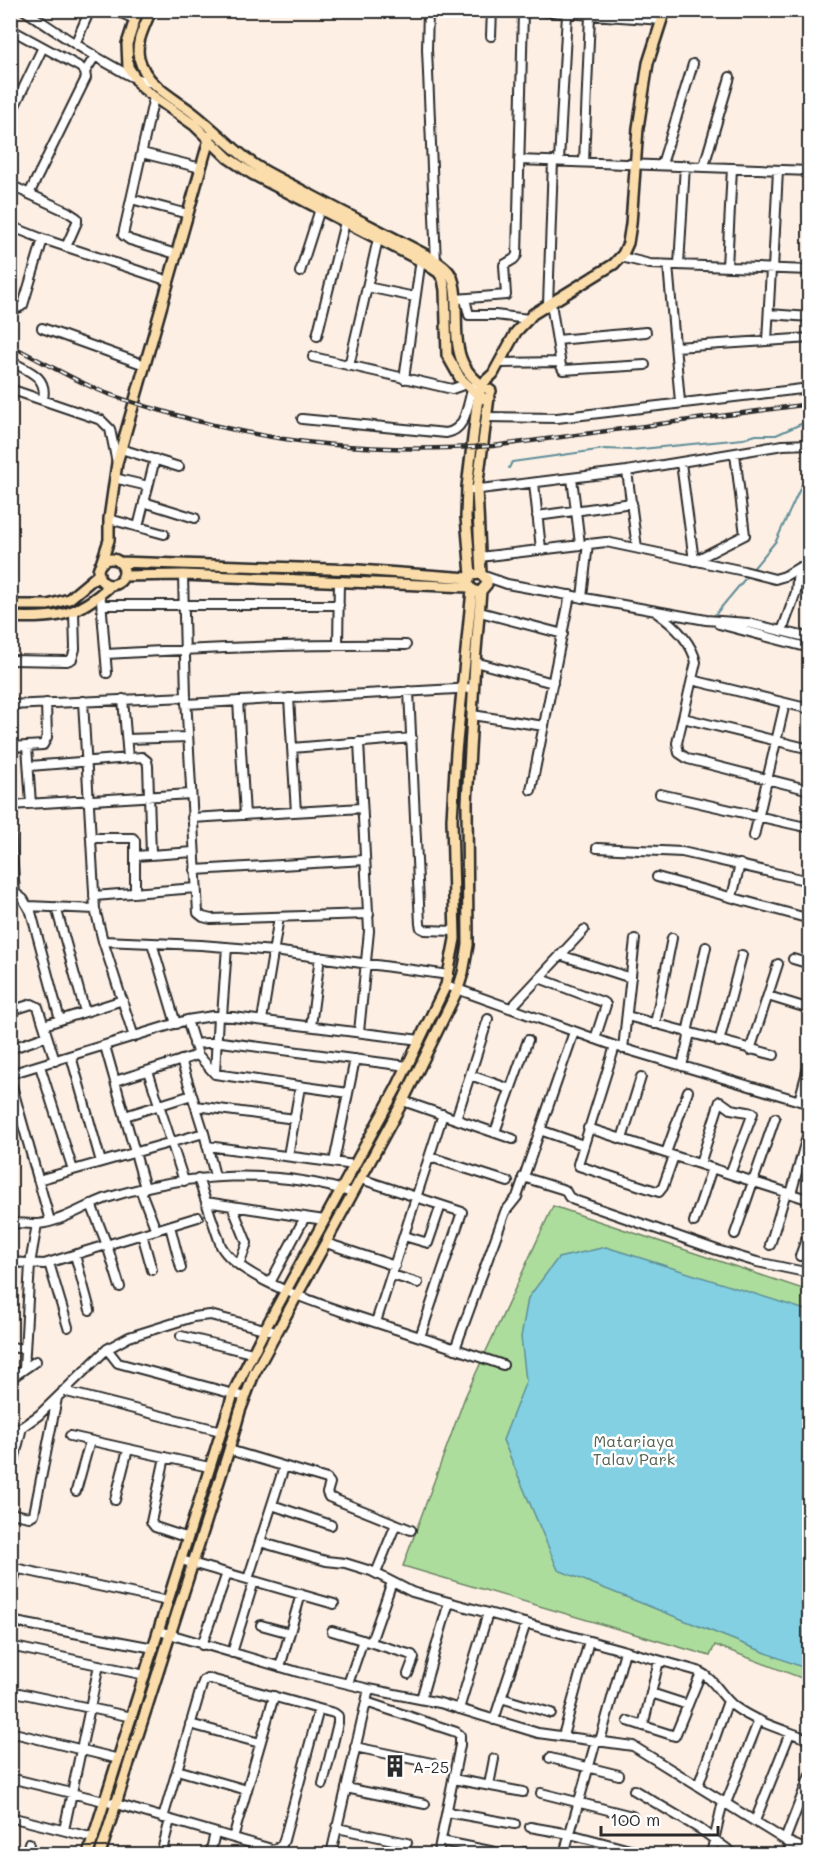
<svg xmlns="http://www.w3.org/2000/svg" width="820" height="1865" font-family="Mali,sans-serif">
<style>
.green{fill:#addd9c;stroke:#6c8464;stroke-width:1.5}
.water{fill:#82d0e1;stroke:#5f8e98;stroke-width:1.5}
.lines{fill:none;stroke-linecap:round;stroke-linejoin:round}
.stream{stroke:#5f8e98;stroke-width:2}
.minor-casing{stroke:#2b2b2b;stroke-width:12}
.major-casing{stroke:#2b2b2b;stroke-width:14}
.minor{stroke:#fff;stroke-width:8}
.major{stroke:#fbddab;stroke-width:9}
.rail-casing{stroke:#2b2b2b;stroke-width:4.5}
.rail{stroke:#fff;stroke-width:2;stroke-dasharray:7;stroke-linecap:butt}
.labels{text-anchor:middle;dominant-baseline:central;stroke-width:5;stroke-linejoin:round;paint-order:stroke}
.park-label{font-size:16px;fill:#52604d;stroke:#fff}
.poi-label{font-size:16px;fill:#2b2b2b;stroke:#fff;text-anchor:start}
</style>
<rect width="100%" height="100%" fill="#fdefe4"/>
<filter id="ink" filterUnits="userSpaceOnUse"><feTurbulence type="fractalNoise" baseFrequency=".0167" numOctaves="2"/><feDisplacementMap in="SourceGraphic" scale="12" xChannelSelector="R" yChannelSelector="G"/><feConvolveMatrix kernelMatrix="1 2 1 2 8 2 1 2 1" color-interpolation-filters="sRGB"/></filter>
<g filter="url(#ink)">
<!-- green -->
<path class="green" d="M553,1206L809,1291V1681L715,1645L710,1656L403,1566L465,1397Z"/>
<!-- water -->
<path class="water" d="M606,1247L809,1311V1670L558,1570L503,1440L526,1381L521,1337L528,1298L558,1258Z"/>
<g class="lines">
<!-- stream -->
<path class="stream" d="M509,468L512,462L605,449L631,450L743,439L756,435H776L810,420
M752,570L776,541L810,467
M714,616L749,574"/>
<!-- minor casing -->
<g class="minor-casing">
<path id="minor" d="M24,10C51,28 78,47 107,63C125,73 132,79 153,83
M114,10L135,19
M428,10L427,49L436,263
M523,10L662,20
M10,29L80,67L85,72L86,78L29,194
M491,36L492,10
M75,44L90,10
M85,72L95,56
M154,97L123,235L130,240L176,254
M10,116L43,47
M142,153L201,168
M519,160L810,171
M559,161L567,14
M584,162L590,15
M662,164L693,64
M704,166L730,77
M10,185L68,212L77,218V222L66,247
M131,199L188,214
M10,226L43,239L169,281
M621,257L650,264L810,270
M668,265L680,402
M679,265L685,165
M727,267L732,168
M773,269L778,170
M300,272L320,209
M367,287L415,297
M456,299L506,295L504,265L514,259L517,255L523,11
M465,299L469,315H495L529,319
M551,303L561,366L563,370L645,365
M548,305L553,161
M10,306C16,309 18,309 23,305L43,239
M769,314L810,317
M42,328L145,365
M317,336L345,222
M557,340L646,332
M767,341L771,269
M676,347L810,338
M313,357L452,389L466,384
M10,361C28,371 48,376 43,399
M499,363L560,362
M349,366L378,239
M404,379L421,259
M10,389L101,420L110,429L117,463
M486,417L557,418L810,388
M302,419L446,433C467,430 467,404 473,387
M121,449L179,467
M681,463L694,561L745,535L735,454
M627,471L637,548
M114,478L148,486
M572,478L580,544
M534,483L541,549
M472,490L627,471L783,445L810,444
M144,502L195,518
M537,516L632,503
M109,519L164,534
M138,527L155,459
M480,557L606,542L744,571L775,579L785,576L800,567L810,568
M183,575L186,697L198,913L203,917L211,919L369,914
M484,576L507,584L706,620L748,623L810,638
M582,598L588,543
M101,600L107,673
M102,605H339
M480,612L563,634
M657,613C674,625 691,641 696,662L677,743L679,753L688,759L810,790
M719,624L810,648
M782,631L796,592L798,570
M338,645L339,581
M106,654C206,648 306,644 406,645
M10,660L67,661L72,659L75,649L74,612
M475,662L553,683
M692,680L810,709
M409,691L420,924L421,928L425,930L455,931
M289,698L296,812
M123,699L128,758
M83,701L95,909L103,941L134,1037
M238,701L245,815
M186,704L474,688
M10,705L186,697
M472,715L544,726
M683,718L810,749
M127,739L188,737
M359,742L369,931L359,1032
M27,746L31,804
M10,747L43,745L47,737L46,703
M292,748L412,738
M30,766L142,757L147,761L148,766L151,854
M531,790L570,595
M660,794L810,828
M10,805L191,794
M192,818L362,808
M10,825L15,893L14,898L10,902
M754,836L785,703
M91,838H133L135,841V893
M597,848L682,852L805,880
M135,856L194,852
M195,870L365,860
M657,877L810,919
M15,893L23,899L31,912L60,1020
M94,896L196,888
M732,897L740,864
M28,906L95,909
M56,907L85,1012
M103,941L201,945L274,951L449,975
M152,943L176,1024
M560,955L631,978
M793,959L810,964
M539,978L605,1003L606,1005L595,1039
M446,985L615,1046L810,1104
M768,996L810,1009
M511,1008L584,930
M10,1011L32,1004L38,1007L55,1061
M222,1016L227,947
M627,1016L774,1055
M187,1020L198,1055L215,1074L348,1093
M262,1020L279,917
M655,1024L672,938
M44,1025L123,1000
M311,1026L320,957
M687,1033L706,947
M719,1042L742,955
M194,1044L221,1042L407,1066
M105,1046L145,1188
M615,1046L578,1164L579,1166L659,1192L663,1187L674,1156
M10,1049L47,1036
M623,1049L635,939
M750,1050L778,964
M71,1056L101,1162
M181,1060L204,1133L215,1176
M40,1066L73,1170
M682,1066L690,1033
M148,1071L184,1181
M10,1074L187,1020L213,1016L233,1017L420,1040
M215,1074L218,1016
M470,1075L510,1089
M10,1079L50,1221
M115,1081L198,1055
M403,1101L513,1139
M799,1101L810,1060
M196,1106L295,1119
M125,1116L192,1095
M456,1119L488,1019
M588,1128L810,1200
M540,1130L583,1145
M495,1132L528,1040
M622,1139L641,1077
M207,1146L355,1165
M666,1153L688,1091
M288,1156L300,1087
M430,1157L508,1182
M334,1162L355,1059
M700,1164L720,1101L731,1109L753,1113L730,1174
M523,1177L565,1190L569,1197L574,1200L717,1250L757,1262L810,1273
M198,1178L221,1246C242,1284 348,1313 389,1327C427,1339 465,1352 503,1365
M361,1179L462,1212L420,1337
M38,1180L204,1133
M140,1189L156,1230
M791,1194L809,1129
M206,1202L324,1220
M91,1204L107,1245L120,1287
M232,1206L247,1243L239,1265
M694,1222L712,1168
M10,1223C19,1223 29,1224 38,1224C63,1222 87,1204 110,1197C187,1173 276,1168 353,1193
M170,1226L181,1268
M142,1234L152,1270
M735,1234L775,1118
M404,1236L428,1243L441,1205
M326,1243L395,1266
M770,1245L786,1192
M75,1255L90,1310
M800,1256L810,1228
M10,1262L44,1264L198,1217
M49,1263L68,1327
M392,1275L418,1283
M270,1283L305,1217
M376,1322L443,1114
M181,1336L252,1353
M10,1347L25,1349
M107,1349L118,1363L245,1397
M455,1349L505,1212L517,1197L574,1032
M24,1369L30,1264L37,1224
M10,1379L36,1361
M63,1391L221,1431
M10,1432L22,1427L39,1415L107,1349L129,1337L193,1317L210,1315L276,1332
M70,1436L209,1467
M229,1450L327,1479L330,1483L327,1493L329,1497L411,1530
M165,1457L151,1522L155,1527L188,1538
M10,1478L22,1427
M76,1491L90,1441
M115,1500L128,1449
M272,1505L331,1525
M10,1513L29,1517L34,1514L57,1398
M260,1542L326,1561L345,1563L371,1571L412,1592L698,1671C715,1679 721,1697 735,1707C757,1723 785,1730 810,1740
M181,1560L334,1604
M10,1567L168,1601
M376,1573L396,1524
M248,1579L284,1467
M10,1592L17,1569
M10,1621L154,1648
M261,1625L290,1633
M159,1631L298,1672L369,1689L440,1703L538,1733L633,1746L788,1842L810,1851
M332,1631L412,1655L414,1658L408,1674
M371,1642L392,1582
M202,1645L227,1573
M10,1646L145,1675
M232,1653L254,1581
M280,1667L301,1594
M348,1684L363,1640
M10,1691L132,1717
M651,1693L688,1705
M501,1698L551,1713
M421,1699L449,1602
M366,1702L456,1732L460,1735V1745L438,1854
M459,1709L488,1613
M494,1720L526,1623
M628,1721L675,1736L701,1673
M190,1724L260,1743
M643,1726L659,1661
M10,1732L119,1759
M563,1736L589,1641
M600,1741L625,1651
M355,1747L432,1763
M550,1758L619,1775
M177,1770L247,1790
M10,1778L116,1804L275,1850L282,1845L284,1840L319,1709
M453,1779L523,1792
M489,1785L494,1759
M698,1786L728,1701
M346,1788L425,1804
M634,1790L700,1829L734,1854
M541,1793L632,1816
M726,1803L759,1720
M447,1812L515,1824
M10,1817L94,1838
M163,1818L202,1685L204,1680L207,1678L319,1709L334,1713L338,1716V1723L323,1784
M755,1821L790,1733
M530,1827L570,1834L645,1854
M337,1828L407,1843
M64,1830L99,1665
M233,1838L274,1696
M785,1840L810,1775
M441,1841L505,1854
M524,1852L535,1854
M26,1854L29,1843
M161,1854L170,1820
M210,1854L215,1833
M331,1854L369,1689
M564,1854L596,1741
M711,1854L723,1801
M787,1854L791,1843"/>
</g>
<!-- major casing -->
<g class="major-casing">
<path id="major" d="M138,10L127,44L128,67L136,79L140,86L154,97L194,125L228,158L252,174L421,261L438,272L443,279L445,290L447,355L460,378L478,395L488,400
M151,10C145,26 135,42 139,58C146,85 172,97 192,112C214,129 232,149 255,165C270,175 287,182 303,191C344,213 387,234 428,256C437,261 448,268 452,277C455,285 456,295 456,304C457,343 453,369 491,391
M98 572a13 13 0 1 1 26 0a13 13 0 1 1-26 0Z
M119,562L358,570L469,578
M101,564L109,540V519L117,463L210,136
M481,574L477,489L489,397
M471,575L466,517L467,487L477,405L481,385L493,374L516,332L533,314L614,264L623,254L628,243L631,224L638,128L648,63L665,10
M123,576L183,575L469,587
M10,605H48L69,599L99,574
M10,617C56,619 76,617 111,585
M88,1854L234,1391L265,1329L397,1087L446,985L455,939L452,819L456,752L472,590
M100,1854L229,1450L240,1411L254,1374L403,1101L458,989L463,973L468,945L467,803L475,662L481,591L487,584V580L481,574L471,575L468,583L469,587L477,592L481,591"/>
</g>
<!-- minor -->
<use href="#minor" class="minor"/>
<!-- major -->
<use href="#major" class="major"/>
<!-- rail casing -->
<g class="rail-casing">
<path id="rail" d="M10,345C39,360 67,376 96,389C119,399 145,406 169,413C278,446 380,453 493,446L810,404"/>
</g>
<!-- rail -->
<use href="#rail" class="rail"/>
</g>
</g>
<!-- icons -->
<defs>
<g id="building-bare" transform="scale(1.8)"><path d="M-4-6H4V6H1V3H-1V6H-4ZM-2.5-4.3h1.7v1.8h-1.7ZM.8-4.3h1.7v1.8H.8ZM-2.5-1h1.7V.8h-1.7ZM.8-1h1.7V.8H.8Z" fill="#2b2b2b" stroke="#fff" stroke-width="2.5" paint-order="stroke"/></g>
</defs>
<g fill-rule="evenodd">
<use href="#building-bare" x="395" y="1766"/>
</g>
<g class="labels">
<!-- park labels -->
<g class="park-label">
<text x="634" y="1440">Matariaya<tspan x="634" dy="18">Talav Park</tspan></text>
</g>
<!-- poi labels -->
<g class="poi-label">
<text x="413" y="1766">A-25</text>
</g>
</g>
<!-- margin -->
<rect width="820" height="1865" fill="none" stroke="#fff" stroke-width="36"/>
<rect x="18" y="18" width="784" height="1829" fill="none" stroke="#2b2b2b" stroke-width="2" filter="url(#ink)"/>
<!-- scale -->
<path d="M601 1826v9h117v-9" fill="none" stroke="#2b2b2b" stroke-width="3"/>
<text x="610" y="1826" font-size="18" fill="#2b2b2b" stroke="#ffffff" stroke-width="4.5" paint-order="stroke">100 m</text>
</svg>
